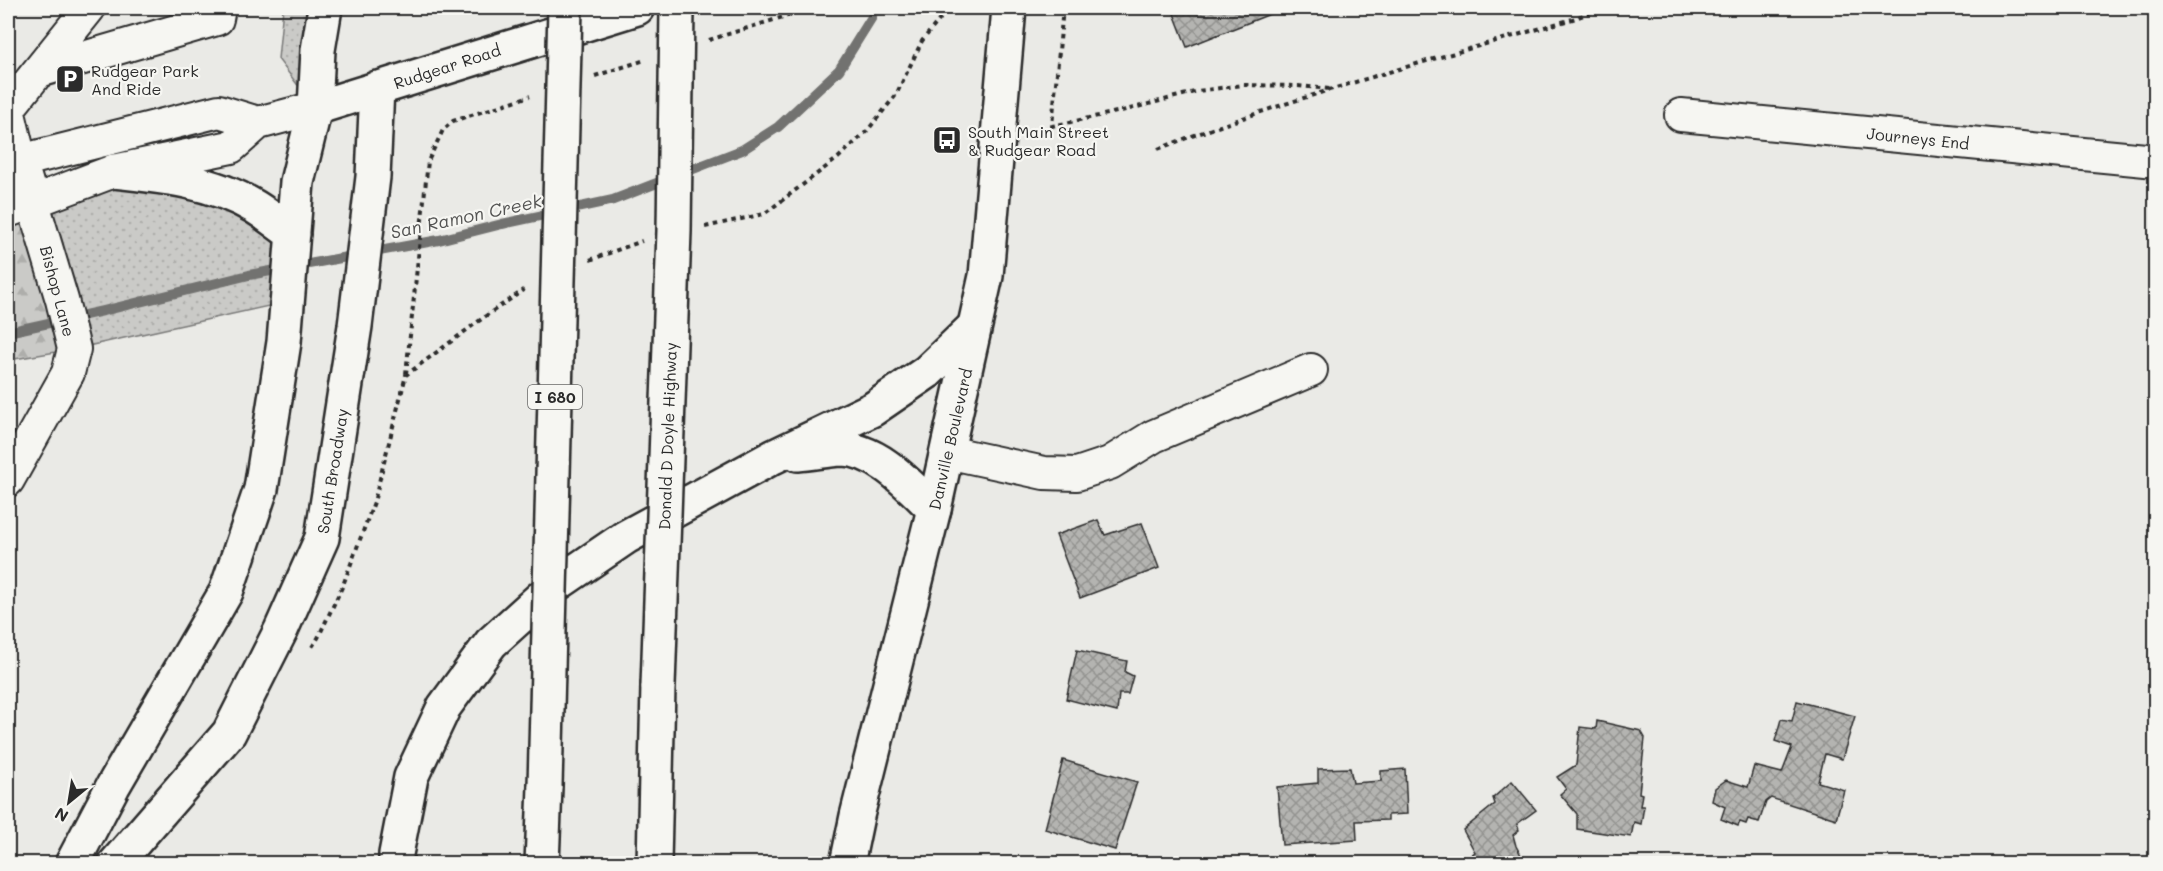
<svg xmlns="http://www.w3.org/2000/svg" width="2163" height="871" font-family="Mali,sans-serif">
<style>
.grass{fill:url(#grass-dots);stroke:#7a7a79;stroke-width:1.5}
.forest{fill:url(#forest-firs);stroke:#7a7a79;stroke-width:1.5}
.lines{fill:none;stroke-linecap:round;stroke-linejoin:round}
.stream{stroke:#727270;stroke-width:10}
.building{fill:url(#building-cross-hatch);stroke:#2b2b2b;stroke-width:1.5}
.minor-casing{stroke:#2b2b2b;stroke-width:36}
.major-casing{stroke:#2b2b2b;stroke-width:38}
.highway-casing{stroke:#2b2b2b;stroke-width:38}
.path{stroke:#2b2b2b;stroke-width:4;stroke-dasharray:4.5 4.5;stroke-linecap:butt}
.minor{stroke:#f6f6f2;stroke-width:32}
.major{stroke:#f6f6f2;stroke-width:33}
.highway{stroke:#f6f6f2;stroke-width:33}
.highway-bridge-casing{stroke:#2b2b2b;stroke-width:38;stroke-linecap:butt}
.highway-bridge{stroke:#f6f6f2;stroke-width:33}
.labels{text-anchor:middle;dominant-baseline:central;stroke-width:4.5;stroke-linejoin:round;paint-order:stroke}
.shield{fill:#f6f6f2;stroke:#686867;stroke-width:1.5}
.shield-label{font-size:15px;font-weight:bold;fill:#2b2b2b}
.street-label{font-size:16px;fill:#2b2b2b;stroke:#f6f6f2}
.poi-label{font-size:16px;fill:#2b2b2b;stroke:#f6f6f2;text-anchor:start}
.water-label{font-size:18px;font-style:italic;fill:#545453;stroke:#f6f6f2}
</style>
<defs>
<pattern id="grass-dots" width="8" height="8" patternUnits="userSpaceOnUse" patternTransform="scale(1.5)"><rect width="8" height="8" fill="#cacac7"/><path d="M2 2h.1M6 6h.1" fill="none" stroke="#aeaeab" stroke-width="1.8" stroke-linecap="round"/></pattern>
<pattern id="forest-firs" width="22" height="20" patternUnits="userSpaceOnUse" patternTransform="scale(1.5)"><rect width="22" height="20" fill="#cacac7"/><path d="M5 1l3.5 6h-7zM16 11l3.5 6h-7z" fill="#aeaeab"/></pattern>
<pattern id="building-cross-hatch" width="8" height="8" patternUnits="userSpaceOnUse" patternTransform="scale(1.5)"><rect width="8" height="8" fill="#b4b4b1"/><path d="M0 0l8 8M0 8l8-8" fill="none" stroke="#939390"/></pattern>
</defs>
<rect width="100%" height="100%" fill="#eaeae6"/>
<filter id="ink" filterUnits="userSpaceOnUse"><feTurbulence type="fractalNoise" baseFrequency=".0167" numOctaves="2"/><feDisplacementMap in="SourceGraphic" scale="12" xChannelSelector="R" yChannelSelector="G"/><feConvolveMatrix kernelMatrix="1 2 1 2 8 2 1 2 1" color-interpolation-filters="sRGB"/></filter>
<g filter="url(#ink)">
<!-- grass -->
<path class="grass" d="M283,8H325L315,108L278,59Z
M162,176L293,234L287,302L74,349L33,203Z"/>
<!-- forest -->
<path class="forest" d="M33,203L74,349L8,360V211Z"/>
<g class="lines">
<!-- stream -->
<path class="stream" d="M8,332L103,311L249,275L439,240L502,224L613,200L742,150L778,127L839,70L872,17"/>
</g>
<!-- building -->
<path class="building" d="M1182,8H1273L1275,12L1187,47L1173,11Z
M1098,520L1105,535L1142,523L1159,568L1080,598L1056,535Z
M1077,650L1127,661L1125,672L1133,676L1128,694H1119L1117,712L1066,699Z
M1797,701L1855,716L1842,759L1825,754L1818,782L1844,790L1836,819L1771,798L1766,802L1759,822L1748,819L1746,824L1740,822L1738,826L1721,819L1725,807L1712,801L1715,788L1726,780L1748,787L1754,766L1782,773L1792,747L1775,741L1781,719L1792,721Z
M1597,721L1641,731L1645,738L1639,793L1642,794L1640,806H1644L1641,824L1634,822L1631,837L1577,829V814L1560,794L1566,789L1557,777L1576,765L1580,727L1596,729Z
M1063,760L1137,782L1115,850L1045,829Z
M1350,768L1353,783L1381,781V771L1405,769L1407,814L1388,815V820L1356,821L1357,840L1282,845L1277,787L1318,783V769Z
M1512,781L1536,810L1517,824L1519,830L1513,835L1516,846L1526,864H1465L1463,861L1475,852L1463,830L1495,804L1493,798Z"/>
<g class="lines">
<!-- minor casing -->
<g class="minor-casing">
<path id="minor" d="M39,71L217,19L219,8
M1681,115L2156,161
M8,164L219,111L258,123
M8,211L114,171L231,147L258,123L315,108
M947,452L1044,473L1077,474L1110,463L1154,436L1311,370
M8,480L68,373L74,349L62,300L20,160L8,109L89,8"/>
</g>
<!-- major casing -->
<g class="major-casing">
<path id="major" d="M114,171C163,176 212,181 255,207C268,215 280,225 293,234
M72,864L113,786L226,592L261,489L284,342L297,182L315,108L637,8
M115,864L229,733L281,630L322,538L355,326L373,177L377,88
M847,864L857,816L934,509L986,276L1009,8"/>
</g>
<!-- highway casing -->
<g class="highway-casing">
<path id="highway" d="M315,108L318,50L325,8
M798,454C812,453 827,450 841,449C878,449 910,486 934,509
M396,864V854L411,777L444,707L491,643L554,586L626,537L773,457L873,409L927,372L973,328
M542,864L545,786
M654,864L658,686"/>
</g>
<!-- path -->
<path class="path" d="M1063,8L1052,126L1126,110L1198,91L1243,85L1298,86L1330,89
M709,40L812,8
M595,76L645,60
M1158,149C1294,96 1436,59 1576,18L1601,8
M705,227L764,214L838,158L867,131L896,95L922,41L949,8
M590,260L642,241
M406,374L428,161L443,130L453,121L530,96
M312,647L318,638L343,585L374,502L406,375L487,315L524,290"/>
<!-- minor -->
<use href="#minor" class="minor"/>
<!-- major -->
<use href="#major" class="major"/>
<!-- highway -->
<use href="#highway" class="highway"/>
<!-- highway-bridge casing -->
<g class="highway-bridge-casing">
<path id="highway-bridge" d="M658,686L674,231L677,8
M545,786L565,8"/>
</g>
<!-- highway-bridge -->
<use href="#highway-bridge" class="highway-bridge"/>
</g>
</g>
<!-- icons -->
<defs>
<g id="parking-square" transform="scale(1.5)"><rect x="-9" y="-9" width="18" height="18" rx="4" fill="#2b2b2b" stroke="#f6f6f2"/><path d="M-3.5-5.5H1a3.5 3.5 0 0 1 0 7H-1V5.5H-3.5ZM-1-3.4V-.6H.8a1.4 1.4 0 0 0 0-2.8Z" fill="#fff"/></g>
<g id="bus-square" transform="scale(1.5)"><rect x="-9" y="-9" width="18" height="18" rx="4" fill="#2b2b2b" stroke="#f6f6f2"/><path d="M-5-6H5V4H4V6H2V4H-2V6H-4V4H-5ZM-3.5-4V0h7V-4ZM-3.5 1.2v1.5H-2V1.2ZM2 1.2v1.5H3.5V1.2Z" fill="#fff"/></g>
</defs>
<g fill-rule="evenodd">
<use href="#parking-square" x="70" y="79"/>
<use href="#bus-square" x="947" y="140"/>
</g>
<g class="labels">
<!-- shield labels -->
<rect class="shield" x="528" y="385" width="54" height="24" rx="4.5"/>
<g class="shield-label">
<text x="555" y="397">I 680</text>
</g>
<!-- street labels -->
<g class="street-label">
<text transform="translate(447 66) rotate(-18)">Rudgear Road</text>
<text transform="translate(1918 138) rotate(6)">Journeys End</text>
<text transform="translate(58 291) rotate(75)">Bishop Lane</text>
<text transform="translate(667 436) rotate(-88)">Donald D Doyle Highway</text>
<text transform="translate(950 439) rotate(-77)">Danville Boulevard</text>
<text transform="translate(332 471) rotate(-81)">South Broadway</text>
</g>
<!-- poi labels -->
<g class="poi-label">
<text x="91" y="70">Rudgear Park<tspan x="91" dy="18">And Ride</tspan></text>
<text x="968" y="131">South Main Street<tspan x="968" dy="18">&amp; Rudgear Road</tspan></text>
</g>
<!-- water labels -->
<g class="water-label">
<text transform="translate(466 216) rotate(-12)">San Ramon Creek</text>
</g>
</g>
<!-- margin -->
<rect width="2163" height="871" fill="none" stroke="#f6f6f2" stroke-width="30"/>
<rect x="15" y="15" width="2133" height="841" fill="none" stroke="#2b2b2b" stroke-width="2" filter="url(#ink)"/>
<!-- north arrow -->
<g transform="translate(69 802) rotate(210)" stroke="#f6f6f2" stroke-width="4.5" paint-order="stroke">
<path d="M0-4.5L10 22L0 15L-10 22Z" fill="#2b2b2b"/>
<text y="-9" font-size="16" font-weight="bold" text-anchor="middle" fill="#2b2b2b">N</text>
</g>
</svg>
